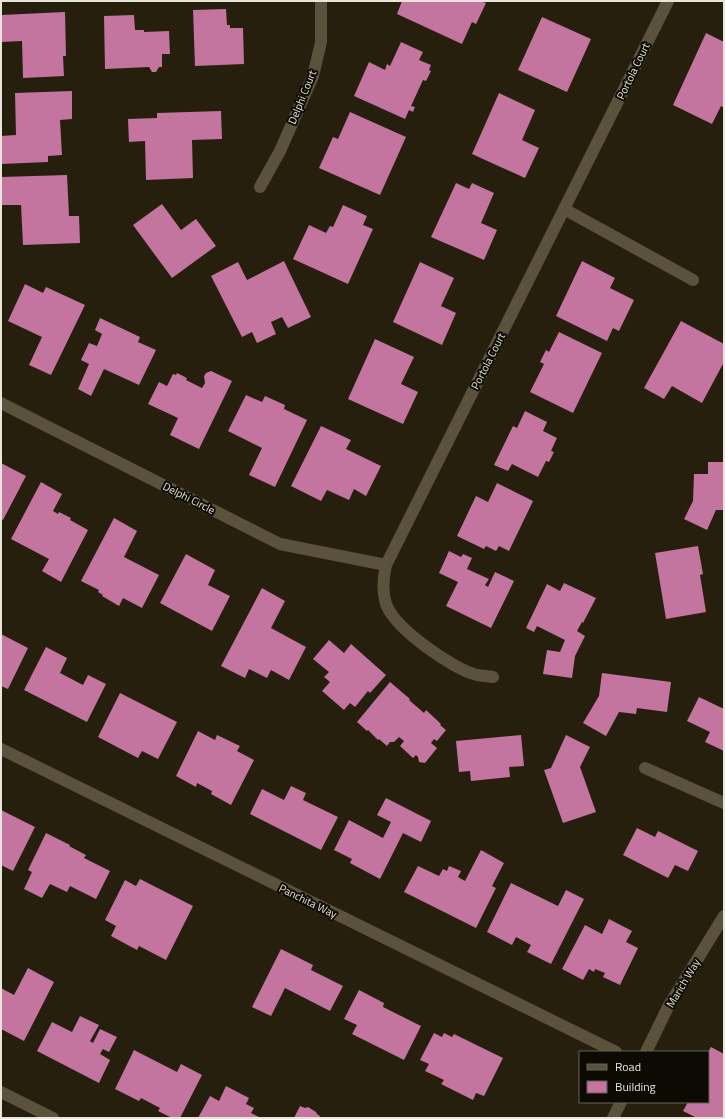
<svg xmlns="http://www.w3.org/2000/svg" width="725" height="1119" font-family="'Titillium Web',sans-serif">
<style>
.building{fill:#c3749f}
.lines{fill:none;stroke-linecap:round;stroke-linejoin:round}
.lane{stroke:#5b523e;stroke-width:12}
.street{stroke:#5b523e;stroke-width:12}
.labels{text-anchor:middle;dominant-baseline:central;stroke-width:4;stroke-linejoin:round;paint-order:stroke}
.street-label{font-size:11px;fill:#eae5d9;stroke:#0d0a04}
</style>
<rect width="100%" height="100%" fill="#271f0d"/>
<!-- building -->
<path class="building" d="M402,1H480L486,3L476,24L472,22L462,44L397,14Z
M226,9L227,25H230V28H243L244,64L195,66L193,10Z
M65,12L66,56H63L64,76L23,78L22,41L1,42V15Z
M134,15L135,30H144V32L169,31L170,54H162V67H159L156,72H152L149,67L105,69L104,16Z
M542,17L591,39L567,92L518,70Z
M706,33L724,42V108L721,106L712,124L673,105Z
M401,42L423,52L419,60L431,65L429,70L431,71L426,81L423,80L411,106L415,107L413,112L409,110L405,119L354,96L369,62L385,70L387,64L390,66Z
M72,91V119L60,120L62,155L48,156V162L1,164V136L16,135L15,93Z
M499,93L535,110L522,140L539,148L525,178L472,154Z
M221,111L222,139L192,140L193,178L146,180L145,141L129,142L128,119L157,118V113Z
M350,112L406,137L380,195L319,168L333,137L338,139Z
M67,175L69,216H79L80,243L23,245L21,205H1V177Z
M456,183L469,189L472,183L494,193L481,223L497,230L484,260L431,237Z
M162,204L181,230L196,219L216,246L172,278L133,225Z
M343,205L367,216L363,225L373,229L348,284L293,259L309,225L326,233L330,226L333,227Z
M284,261L311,317L288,328L282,317L271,322L276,334L257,343L252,332L242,337L211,276L238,262L247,280Z
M582,261L615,278L610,288L634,300L619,331L613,328L607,341L556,316Z
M420,262L454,278L441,306L456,313L442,345L393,322Z
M25,284L43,293L46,287L85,305L51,375L29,365L42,337L8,321Z
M100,318L140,337L138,342L156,350L139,385L104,369L91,396L78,389L89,364L81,360L89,343L97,346L102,334L95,330Z
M681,321L724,344V362L702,403L672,386L664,399L644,388Z
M559,332L602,353L573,413L530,392L544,364L540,362L546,350L549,352Z
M375,339L414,357L401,384L418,392L403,424L348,399Z
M211,371L232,381L199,449L170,435L178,418L148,404L159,382L167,386L173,374L176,375L177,373L187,378L186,380L202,388L205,383L204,376L206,373Z
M246,395L262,402L265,396L285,405L284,409L307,420L275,487L249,475L262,448L228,431Z
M525,411L547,422L543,431L557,438L551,451L554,452L549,462L546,461L538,477L512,464L508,471L494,465L513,426L517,428Z
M321,426L351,440L346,449L381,466L366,496L354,489L349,500L327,490L321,501L291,486Z
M708,462H724V510H716L707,530L684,519L693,501L694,474H708Z
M1,463L26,476L3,520L1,519Z
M41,482L62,494L53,511L58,514L59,512L71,518L70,520L88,530L61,582L42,571L49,559L11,539Z
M497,483L533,501L509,551L499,546L496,551L486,546L484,549L457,536L476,496L488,502Z
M114,518L137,531L124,557L159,575L142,608L123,598L119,606L102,596L103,595L98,592L99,590L81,581Z
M698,546L703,574L700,575L706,612L666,619L655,553Z
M449,551L461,557L463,554L472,558L467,569L489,579L485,585L488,587L495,572L514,581L491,628L446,606L458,582L439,573Z
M186,554L215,570L208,585L230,596L212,631L160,603Z
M564,583L596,598L583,623L582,622L577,631L585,636L575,656L572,678L543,674L547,650L560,652L565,640L537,626L534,632L526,628L547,584L560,591Z
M262,588L285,601L271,628L306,647L289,680L271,670L267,678L249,669L245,678L221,666Z
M1,634L28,648L8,689L1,686Z
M329,640L344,653L351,644L386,675L370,693L368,691L355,707L350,703L344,710L322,691L330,682L324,677L329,672L313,659Z
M46,647L67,658L60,673L83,685L88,675L106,684L87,722L24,690Z
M602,673L671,682L667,712L637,708L636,714L619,712L606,736L583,723L599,696Z
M390,682L410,699L409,700L424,713L426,710L441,724L440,725L446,730L437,741L434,739L431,743L437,748L425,763L419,762L418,757L416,755L413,758L400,746L404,741L399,737L394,742H390L387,746L379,739L378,740L368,730L367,731L357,722Z
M120,693L177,722L158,759L142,751L138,758L98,737Z
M699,697L724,709V751L705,742L710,732L687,721Z
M198,731L215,740L217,735L240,746L237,751L254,760L231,805L211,794L212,791L197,783L196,787L176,776Z
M521,735L524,766L509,767L510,777L471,781L470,771L459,772L456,741Z
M566,735L590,747L580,767L596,812L563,823L544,770L551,768Z
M291,786L306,793L303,800L338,817L321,850L250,814L262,789L284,800Z
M386,798L431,821L421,842L403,833L380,879L350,863L352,859L334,850L349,820L383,838L391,822L377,815Z
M1,810L35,827L13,871L1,865Z
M637,828L655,837L658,831L698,851L688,871L675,865L668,878L623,855Z
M46,833L70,845L69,846L86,855L84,858L110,871L96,899L70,886L67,892L50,884L42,898L24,889L32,872L28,870Z
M481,850L504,863L492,886L496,888L476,928L404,892L418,866L439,876L443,869L447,871L449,866L461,871L458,877L465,881Z
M140,879L193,906L166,960L139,946L137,950L111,936L116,926L105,920L125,880L136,886Z
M511,883L558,906L566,890L584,899L551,964L527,952L531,945L516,937L512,945L487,932Z
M609,919L632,931L626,942L638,948L620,985L603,977L605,973L595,969L594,972L589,969L583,980L562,969L585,925L602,934Z
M281,949L313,965L311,970L343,986L330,1011L285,988L271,1016L252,1007Z
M28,968L54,982L24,1041L1,1029V988L14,995Z
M359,990L384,1003L383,1007L421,1026L404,1060L352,1034L357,1025L344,1019Z
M80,1016L99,1025L90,1041L93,1043L100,1029L117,1037L109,1052L103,1049L100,1054L110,1060L99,1083L37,1051L52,1022L72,1032Z
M434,1033L442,1037L444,1033L452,1037L454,1034L503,1058L484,1096L476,1093L473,1100L441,1084L444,1080L425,1071L429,1064L420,1060Z
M711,1047L724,1054V1118H697L683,1111L688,1102H708V1052Z
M134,1050L177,1072L181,1064L202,1075L180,1118H172L158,1111L160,1108L141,1098L139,1101L115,1089Z
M226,1086L249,1098L246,1104L254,1108L251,1113L261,1118H198L210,1096L219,1101Z
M300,1106L305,1108L308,1107L316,1112L317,1114L320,1116L319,1118H294Z"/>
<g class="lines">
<!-- lane -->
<path class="lane" d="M564,209L693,280"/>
<!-- street -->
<path class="street" d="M260,187L280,151L313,76L321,42V1
M1,403L280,544L386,565
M493,677C488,676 482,676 477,675C453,669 395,629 386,604C382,591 383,578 386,565L668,1
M1,749L616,1052
M645,768L724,803
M646,1052L668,1007L724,916
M1,1092L53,1118
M613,1118L621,1102"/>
</g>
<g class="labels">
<!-- street labels -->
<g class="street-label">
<text transform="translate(633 71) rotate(-64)">Portola Court</text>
<text transform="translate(302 97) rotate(-68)">Delphi Court</text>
<text transform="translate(488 361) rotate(-63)">Portola Court</text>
<text transform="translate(189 498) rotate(27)">Delphi Circle</text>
<text transform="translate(308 901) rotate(26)">Panchita Way</text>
<text transform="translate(683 983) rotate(-59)">Marich Way</text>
</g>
</g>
<!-- border -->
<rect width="725" height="1119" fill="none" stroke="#eae5d9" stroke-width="4"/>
<!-- legend -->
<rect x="579" y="1051" width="130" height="52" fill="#0d0a04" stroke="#656259"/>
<rect x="587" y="1064" width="20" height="6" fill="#5b523e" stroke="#656259"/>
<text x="615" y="1071" font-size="12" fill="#eae5d9">Road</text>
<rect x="587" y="1081" width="20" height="12" fill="#c3749f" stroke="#656259"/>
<text x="615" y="1091" font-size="12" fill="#eae5d9">Building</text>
</svg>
